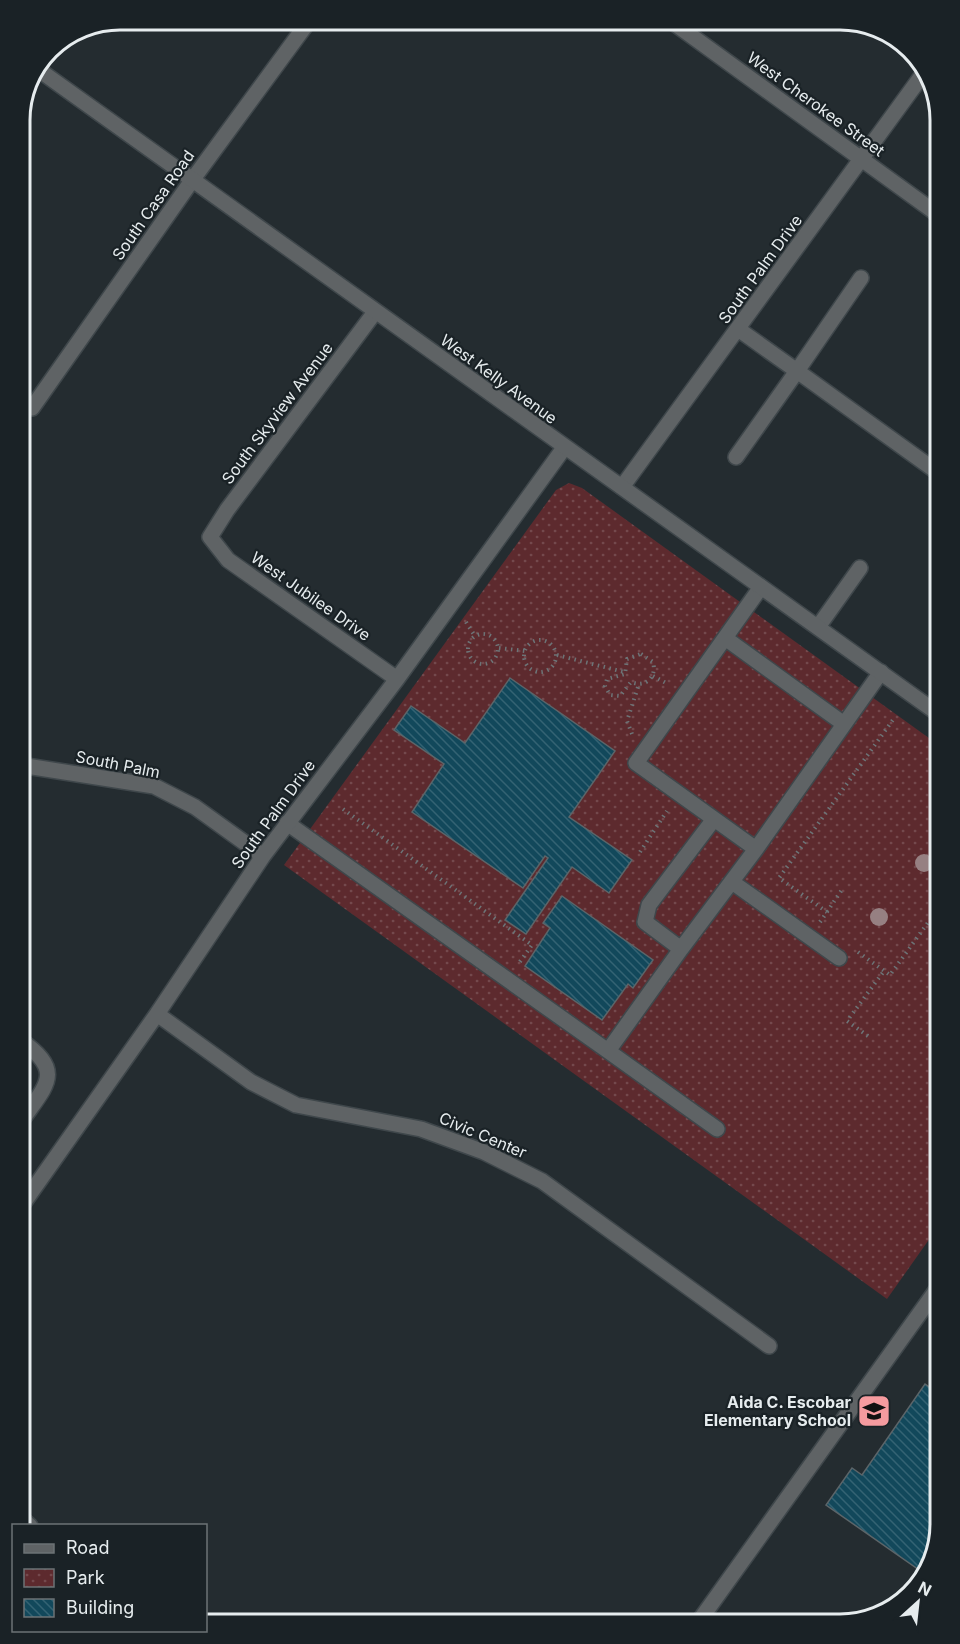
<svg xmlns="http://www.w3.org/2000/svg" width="960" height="1644" font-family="Inter,sans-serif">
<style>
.park{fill:url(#park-dots)}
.building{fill:url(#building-back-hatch);stroke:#5c6569;stroke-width:1.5}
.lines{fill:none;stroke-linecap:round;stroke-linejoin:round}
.service-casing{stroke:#3f474b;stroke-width:18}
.minor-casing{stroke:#3f474b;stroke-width:18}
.tertiary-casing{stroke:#3f474b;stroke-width:18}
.path{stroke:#6d7477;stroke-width:4;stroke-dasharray:1.5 4.5;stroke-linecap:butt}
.service{stroke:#5f6365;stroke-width:15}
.minor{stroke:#5f6365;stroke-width:15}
.tertiary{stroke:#5f6365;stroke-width:15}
.tree{fill:#968082}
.labels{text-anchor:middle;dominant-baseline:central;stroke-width:4.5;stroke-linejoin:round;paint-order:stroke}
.street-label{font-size:16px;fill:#e6ecee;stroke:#1a2226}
.poi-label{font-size:16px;font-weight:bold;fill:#e6ecee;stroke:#1a2226;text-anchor:end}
.rim{fill:none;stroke:#e6ecee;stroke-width:3}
</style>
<defs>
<pattern id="park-dots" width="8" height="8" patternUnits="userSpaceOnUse" patternTransform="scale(1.5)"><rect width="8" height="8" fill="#5d2a2e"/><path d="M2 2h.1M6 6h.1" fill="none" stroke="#74494d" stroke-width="1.8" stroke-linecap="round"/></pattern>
<pattern id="building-back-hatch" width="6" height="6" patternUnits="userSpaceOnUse" patternTransform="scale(1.5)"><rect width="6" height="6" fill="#12485b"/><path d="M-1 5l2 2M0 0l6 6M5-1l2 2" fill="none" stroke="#346373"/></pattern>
</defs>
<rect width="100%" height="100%" fill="#242c30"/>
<!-- park -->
<path class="park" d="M569,483L582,488L940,746V1224L887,1299L284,865L556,490Z"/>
<!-- building -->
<path class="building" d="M510,678L615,751L569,817L632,860L609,893L572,867L526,934L505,920L548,858L545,856L523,888L412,812L444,764L394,730L411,706L465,743Z
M562,896L653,960L633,988L628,984L602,1020L525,966L550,928L543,923Z
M940,1380V1524L925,1574L826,1505L852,1468L862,1475L925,1384L934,1390Z"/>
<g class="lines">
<!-- service casing -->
<g class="service-casing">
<path id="service" d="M761,587L636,763L756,849L881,672
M818,627L860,568
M725,638L844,724
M714,819L649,905L645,922L681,949L756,849
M287,823L608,1051L681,949
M732,882L839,958
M608,1051L717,1129
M20,1123C46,1085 66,1072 20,1040
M20,1517L30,1526
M697,1624L940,1285"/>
</g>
<!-- minor casing -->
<g class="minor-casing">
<path id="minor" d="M671,21L940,216
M375,312L227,510L210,537L228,560L397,679
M738,329L797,371L861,278
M20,399L32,408L193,179L306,25
M736,457L797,371L940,474
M622,487L926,70
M20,765L154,786L195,807L263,856
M157,1014L251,1082L296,1105L421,1129L484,1152L542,1181L769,1346
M20,1208L157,1014L263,856L397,679L564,448"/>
</g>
<!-- tertiary casing -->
<g class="tertiary-casing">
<path id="tertiary" d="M39,70L940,715"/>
</g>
<!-- path -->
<path class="path" d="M466,622L475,636
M468 649a15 15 0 1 1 30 0a15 15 0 1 1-30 0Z
M524 656a16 16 0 1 1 32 0a16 16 0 1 1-32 0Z
M499,648L525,651
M641,654L653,662C657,677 646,688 631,682L620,696L610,695L605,686L607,679L625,674L627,659Z
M557,655L624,672
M653,676L668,684
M632,734L627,721L639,684
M343,809L532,945L519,963
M640,852L667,811
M827,912L843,888
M820,922L827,912L779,878L895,717
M858,952L890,975L940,906
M868,1036L847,1021L884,971"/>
<!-- service -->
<use href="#service" class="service"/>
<!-- minor -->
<use href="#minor" class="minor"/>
<!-- tertiary -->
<use href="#tertiary" class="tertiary"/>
</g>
<!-- trees -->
<g class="tree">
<circle cx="924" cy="863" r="9"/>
<circle cx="879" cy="917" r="9"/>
</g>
<!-- icons -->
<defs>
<g id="school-square" transform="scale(1.725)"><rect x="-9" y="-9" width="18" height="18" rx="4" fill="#f59b9f" stroke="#1a2226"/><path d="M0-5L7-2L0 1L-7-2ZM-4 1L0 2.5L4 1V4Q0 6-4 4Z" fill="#111"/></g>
</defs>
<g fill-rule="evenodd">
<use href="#school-square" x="874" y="1411"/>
</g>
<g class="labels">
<!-- street labels -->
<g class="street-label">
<text transform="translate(816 104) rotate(36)">West Cherokee Street</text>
<text transform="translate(153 205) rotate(-55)">South Casa Road</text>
<text transform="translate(760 269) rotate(-54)">South Palm Drive</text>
<text transform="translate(499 379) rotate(36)">West Kelly Avenue</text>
<text transform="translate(277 413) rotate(-53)">South Skyview Avenue</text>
<text transform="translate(311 596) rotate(35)">West Jubilee Drive</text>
<text transform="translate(118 764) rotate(11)">South Palm</text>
<text transform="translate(273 814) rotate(-54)">South Palm Drive</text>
<text transform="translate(483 1135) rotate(23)">Civic Center</text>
</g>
<!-- poi labels -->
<g class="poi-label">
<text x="851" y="1402">Aida C. Escobar<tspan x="851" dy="18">Elementary School</tspan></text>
</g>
</g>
<!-- crop -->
<path d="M0 0H960V1644H0ZM120 30H840A90 90 0 0 1 930 120V1524A90 90 0 0 1 840 1614H120A90 90 0 0 1 30 1524V120A90 90 0 0 1 120 30Z" fill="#1a2226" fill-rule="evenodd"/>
<path class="rim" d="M120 30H840A90 90 0 0 1 930 120V1524A90 90 0 0 1 840 1614H120A90 90 0 0 1 30 1524V120A90 90 0 0 1 120 30Z"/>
<!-- legend -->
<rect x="12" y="1524" width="195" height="108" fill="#1a2226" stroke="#6c7376" stroke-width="1.5"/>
<rect x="24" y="1544" width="30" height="9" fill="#5f6365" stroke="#6c7376" stroke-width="1.5"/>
<text x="66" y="1554" font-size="18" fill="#e6ecee">Road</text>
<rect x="24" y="1569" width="30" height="18" fill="url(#park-dots)" stroke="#6c7376" stroke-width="1.5"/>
<text x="66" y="1584" font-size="18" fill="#e6ecee">Park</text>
<rect x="24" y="1599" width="30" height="18" fill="url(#building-back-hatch)" stroke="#6c7376" stroke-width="1.5"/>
<text x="66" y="1614" font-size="18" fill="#e6ecee">Building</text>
<!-- north arrow -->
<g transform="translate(918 1602) rotate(27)" stroke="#1a2226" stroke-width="4.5" paint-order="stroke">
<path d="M0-4.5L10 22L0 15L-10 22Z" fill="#e6ecee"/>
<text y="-9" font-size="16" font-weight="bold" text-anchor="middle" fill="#e6ecee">N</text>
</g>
</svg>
